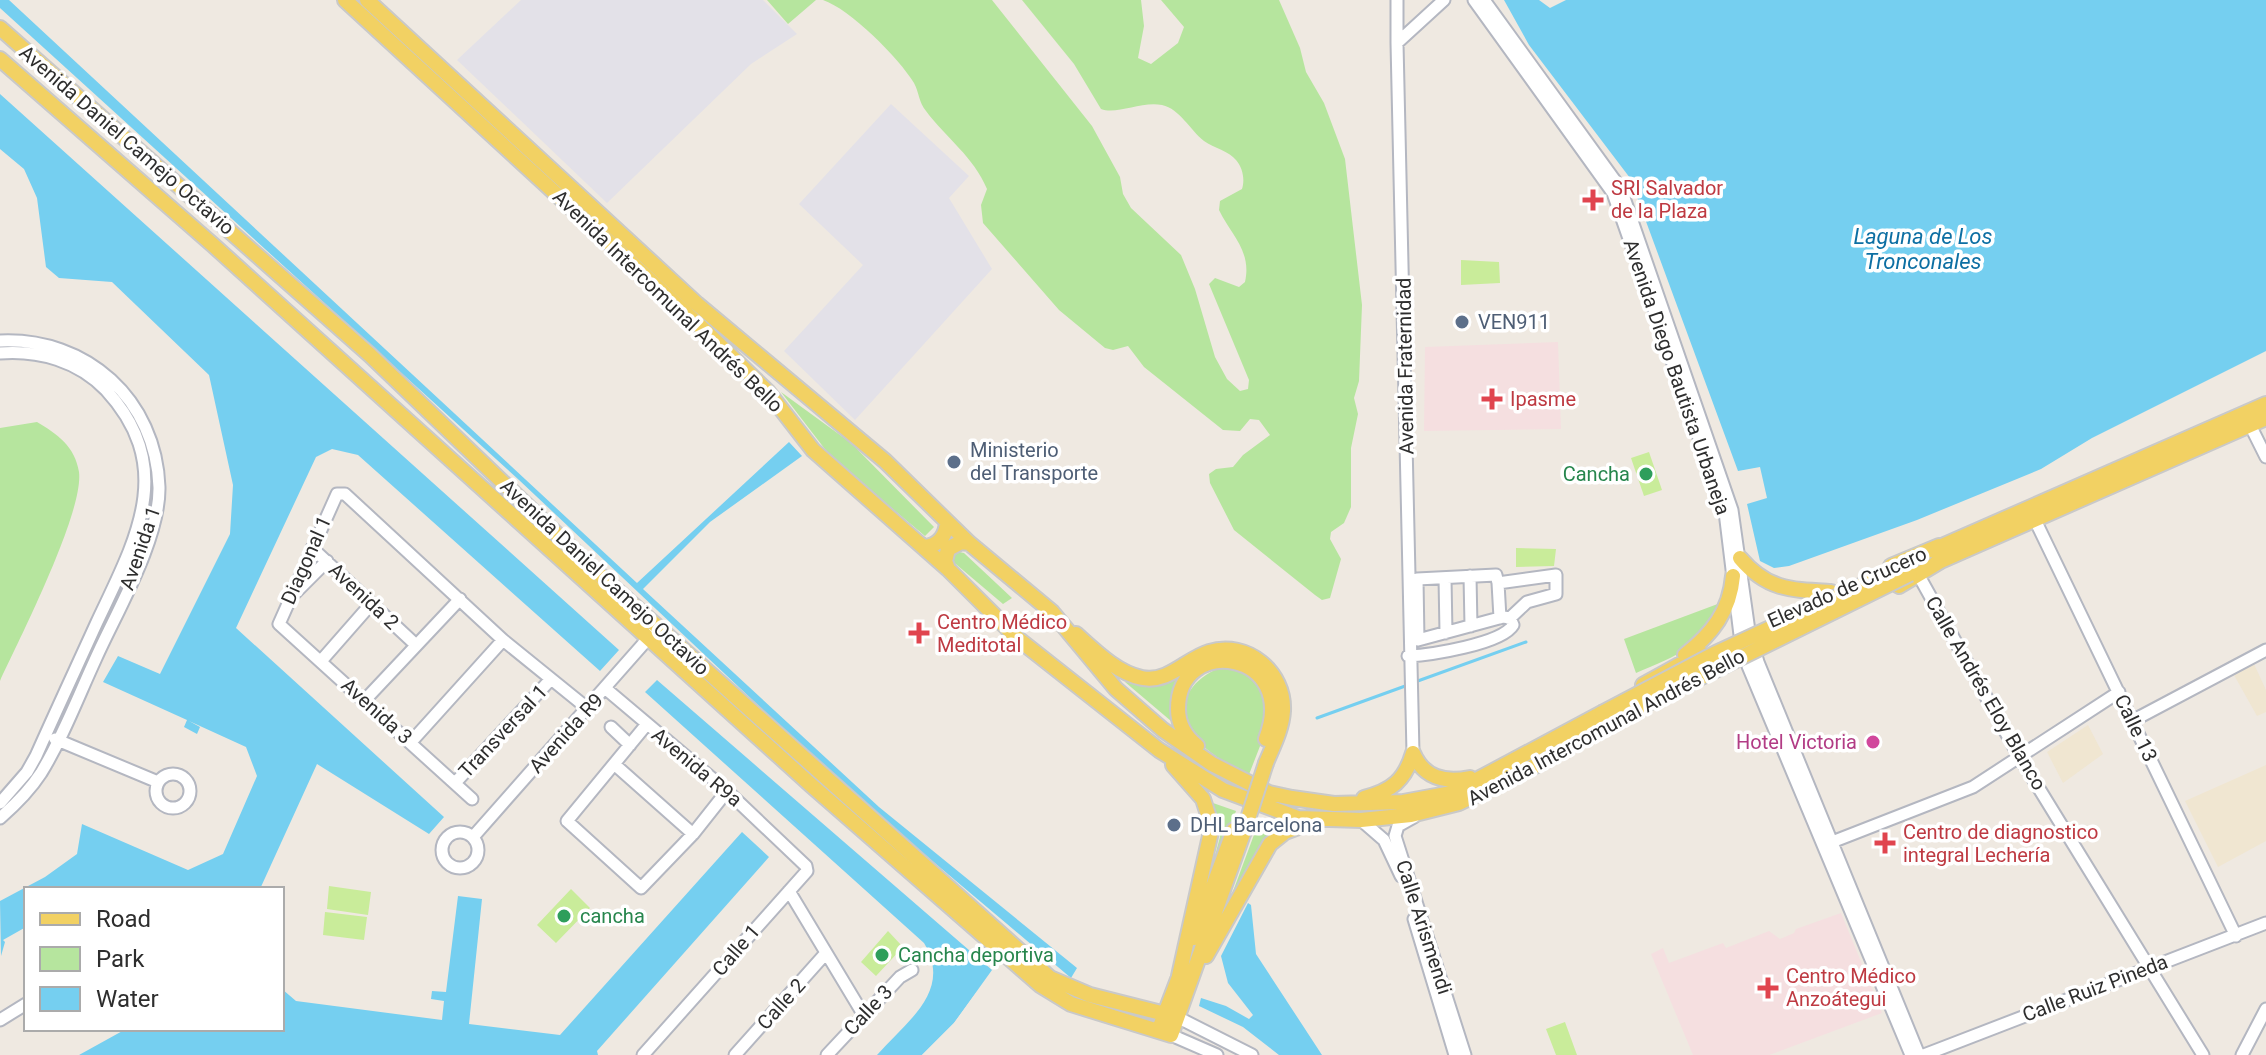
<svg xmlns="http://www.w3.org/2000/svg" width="2266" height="1055" font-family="Roboto,sans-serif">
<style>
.industrial{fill:#e3e1e8}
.education{fill:#f0e6d1}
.medical{fill:#f5dfe0}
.green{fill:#b6e59e}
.pitch{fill:#c9ec9a}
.water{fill:#75cff0}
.pier{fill:#efe9e1}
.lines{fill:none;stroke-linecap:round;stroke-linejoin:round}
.stream{stroke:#75cff0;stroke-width:3}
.minor-casing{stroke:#b4b7c1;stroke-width:15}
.major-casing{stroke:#c9c9c9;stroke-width:18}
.minor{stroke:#fff;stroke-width:11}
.major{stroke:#f2d163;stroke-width:14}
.major-bridge-casing{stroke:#c9c9c9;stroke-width:18;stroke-linecap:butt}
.major-bridge{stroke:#f2d163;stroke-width:14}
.health-dot{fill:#e0444e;stroke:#fff;stroke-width:3}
.service-dot{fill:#5c6f8a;stroke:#fff;stroke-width:3}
.leisure-dot{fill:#2e9e5b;stroke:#fff;stroke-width:3}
.hotel-dot{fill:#d1479c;stroke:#fff;stroke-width:3}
.labels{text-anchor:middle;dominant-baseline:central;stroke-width:7;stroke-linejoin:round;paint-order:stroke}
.street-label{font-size:20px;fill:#2e2e2e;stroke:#fff}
.health-label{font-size:20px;fill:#be3a42;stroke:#fff;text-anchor:start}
.service-label{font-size:20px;fill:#4e5e75;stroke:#fff;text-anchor:start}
.leisure-label{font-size:20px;fill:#27864d;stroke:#fff;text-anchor:start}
.hotel-label{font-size:20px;fill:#b23c85;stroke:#fff;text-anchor:end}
.water-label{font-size:22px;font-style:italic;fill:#0d6fa3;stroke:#fff}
</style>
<rect width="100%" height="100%" fill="#efe9e1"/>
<!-- industrial -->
<path class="industrial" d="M521,0H763L797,34L751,64L607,203L457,60Z
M891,104L969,176L949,198L992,269L855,420L784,351L863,265L799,204Z"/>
<!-- education -->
<path class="education" d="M2254,664L2266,690V712L2257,716L2234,675Z
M2088,725L2103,754L2063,783L2047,752Z
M2266,765V841L2218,867L2185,801Z"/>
<!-- medical -->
<path class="medical" d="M1558,342L1561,429L1424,431L1425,347Z
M1841,913L1882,1013L1769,1055H1693L1651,954L1663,948L1669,963L1723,943L1726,948L1769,931L1780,939L1794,933L1796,929Z"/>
<!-- green -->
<path class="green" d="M767,0H816L788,24Z
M823,0H992L1092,126L1120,177L1123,194L1131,208L1181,255L1195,289L1215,357L1227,379L1240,391L1248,389L1249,380L1209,284L1215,278L1239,287L1245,282C1252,251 1231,235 1219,210L1220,201L1242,189C1245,180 1243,168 1236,160C1229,151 1214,148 1204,141C1190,130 1180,109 1162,105C1141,101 1117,115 1101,109L1074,64L1022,0H1141L1144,26L1138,58L1151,64L1178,43L1184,27L1161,0H1279L1300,48L1306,72L1324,103L1345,159L1362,305L1359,381L1354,398L1358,414L1351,448V507L1344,523L1331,532L1330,539L1341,559L1330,598L1322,600L1315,595L1234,530L1210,483L1209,474L1216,469L1233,467L1243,455L1270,435L1259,420L1250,419L1240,431L1223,430L1144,367L1128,346L1113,350L1105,348L1059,310L983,223L981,205L987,189C973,156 947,139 926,111C919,103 919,92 914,83C899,58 850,9 823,0Z
M781,392L851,443L934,527L925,536L831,457Z
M37,422C57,434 75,446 79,472C84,512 19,640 0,681V428Z
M954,551L964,553L1012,598L1003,604L951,560Z
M1723,602C1705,645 1677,656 1636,673L1624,639Z
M1234,664L1257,678L1269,723L1248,777C1231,766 1211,755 1197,740C1166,705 1196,671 1234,664Z
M1183,675L1173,699L1171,721L1125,682L1157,685Z
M1213,803L1236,811L1205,893L1220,837Z
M1258,824L1278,829L1225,913Z"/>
<!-- pitch -->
<path class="pitch" d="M1461,260L1499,262L1500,283L1461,285Z
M1649,452L1662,490L1644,496L1631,458Z
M1516,548L1556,549L1554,566L1516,567Z
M329,886L371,892L368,915L327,909Z
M571,889L590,908L556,943L537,925Z
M325,912L367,917L364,940L323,935Z
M888,931L903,947L876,976L861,962Z
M1565,1022L1577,1055H1556L1546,1029Z"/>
<!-- water -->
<path class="water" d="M0,0H9L637,583L789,442L802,456L710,522L643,589L879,807L1077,968L1071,978L847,789L519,480L0,8Z
M1504,0H1539L1550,8L1566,0H2266V351L2092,438L2041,469L1917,520L1789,566L1774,568L1760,561L1747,504L1767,498L1760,467L1738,471L1630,178L1529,45Z
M0,94L619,650L600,671L358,455L332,449L316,457L236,628L444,817L429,834L317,764L260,889H26V927L3,940L5,942L1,956L0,901L45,877L77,854L82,824L188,870L223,854L257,776L246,747L189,721L200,727L197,734L184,727L187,720L103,682L118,656L160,674L230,534L233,485L209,375L112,282L59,278L46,267L37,198L24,169L0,149Z
M657,680L992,970L954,1023L922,1055H877C907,1021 953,991 924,943L645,692Z
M742,832L769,857L597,1051L598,1055H79L126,1029H282V989L296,1001L442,1020L444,1001L431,999L432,991L446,992L458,896L482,899L469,1024L560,1035Z
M1248,903L1251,905L1256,954L1322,1055H1279L1243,1027L1199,1006L1201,998L1226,1006L1249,1019L1253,1015L1228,983L1221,956Z"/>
<!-- pier -->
<path class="pier" d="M976,993L979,996L957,1026L927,1055H922L954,1023Z"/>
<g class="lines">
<!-- stream -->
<path class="stream" d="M1415,682L1526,642
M1317,718L1408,685"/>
<!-- minor casing -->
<g class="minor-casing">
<path id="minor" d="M1397,0V43
M1474,0L1613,193L1725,512L1740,635L1748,666L1911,1055
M1484,0L1621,189L1732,510L1749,631L1758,662L1919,1055
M0,341C87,337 156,400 159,487C160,539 117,611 96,658C78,697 63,737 41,773C30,790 15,805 0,818
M0,353C39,350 78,361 106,390C178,468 135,541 97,622C77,666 56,711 36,756L27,772L0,803
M2250,425L2266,457
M2035,520L2236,936
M312,548L416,645
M1470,576L1471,626
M1919,576L2019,756L2203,1055
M1445,578L1446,633
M1498,583L1500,618
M294,594L327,561
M1408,656C1430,655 1502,644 1513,625L1510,618L1503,617L1418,640L1417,579L1496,575L1498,583L1556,575V594L1527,602L1510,618
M321,661L371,604
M606,689L727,791L806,866L807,871L643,1055
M364,701L460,599
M2132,721L2266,650
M647,724L567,821L641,888L693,834L727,791
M611,727L630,745
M55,739L158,782
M411,742L503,640
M1413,753L1397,43L1444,0
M614,764L693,834
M156 791a17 17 0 1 1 34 0a17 17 0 1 1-34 0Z
M455,783L551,679
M472,799L279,624L337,494H345L503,640L587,708
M1414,817L1398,826L1395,836L1465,1055
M1361,820L1384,840L1401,876
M442 850a18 18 0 1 1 36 0a18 18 0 1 1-36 0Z
M473,837L652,634
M1832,842L1973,787L2119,692
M789,891L863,1014
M1414,919L1455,1055
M1177,1017L1252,1055
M0,1020L26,1004
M1171,1035L1217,1055
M735,1055L826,953
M827,1055L900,977L912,970
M1924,1055L2266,923
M2242,1055L2266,1009"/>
</g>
<!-- major casing -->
<g class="major-casing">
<path id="major" d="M345,0L701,327L768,392L813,450L948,569L1017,638L1159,750L1223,790L1298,818L1361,820L1411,815L1459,803L1543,762L1608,723
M367,0L697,304L885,461L969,543L1052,612L1116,689L1163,730L1212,764L1269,793L1292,798L1334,804L1403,802L1452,793L1602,713
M0,28L370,355L593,569L1050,978L1090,995L1177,1017
M0,59L213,245L811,785L1040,985L1071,1004L1171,1035L1243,834
M924,547C938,546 946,537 947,522
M1933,550L2266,404
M1740,558C1767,590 1791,590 1831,592
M1936,563L2266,418
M1891,566L1939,546
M948,569L945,561L948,549L961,542L969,543
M1899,586L1944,559
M1076,634C1095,651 1117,673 1142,678C1169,683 1186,659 1209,652C1247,640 1285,672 1283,711C1282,729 1273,746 1266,763
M1685,655C1712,634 1730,611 1733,576
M1643,685L1701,653
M1197,746C1186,737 1178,724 1178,709C1178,633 1300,650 1266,739
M1413,753C1424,778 1444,783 1470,778
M1173,765L1203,799L1212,827L1179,976
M1364,798C1392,791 1405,780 1413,753
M1194,938L1234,830
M1206,956L1270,844L1285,832L1314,821
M1161,1024L1182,969"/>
</g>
<!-- minor -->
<use href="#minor" class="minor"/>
<!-- major -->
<use href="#major" class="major"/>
<!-- major-bridge casing -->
<g class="major-bridge-casing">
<path id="major-bridge" d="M1602,713L1716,653L1906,565
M1608,723L1910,574
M1243,834L1266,763"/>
</g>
<!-- major-bridge -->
<use href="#major-bridge" class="major-bridge"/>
</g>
<!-- markers -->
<g class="health-dot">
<path d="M1589 188h8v8h8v8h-8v8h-8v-8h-8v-8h8z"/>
<path d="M1488 387h8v8h8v8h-8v8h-8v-8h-8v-8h8z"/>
<path d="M915 621h8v8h8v8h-8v8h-8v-8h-8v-8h8z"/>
<path d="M1881 831h8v8h8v8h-8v8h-8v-8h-8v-8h8z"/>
<path d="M1764 976h8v8h8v8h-8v8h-8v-8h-8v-8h8z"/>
</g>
<g class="service-dot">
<circle cx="1462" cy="322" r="8"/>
<circle cx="954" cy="462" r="8"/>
<circle cx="1174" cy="825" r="8"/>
</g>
<g class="leisure-dot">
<circle cx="1646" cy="474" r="8"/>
<circle cx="564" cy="916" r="8"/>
<circle cx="882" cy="955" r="8"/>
</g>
<circle class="hotel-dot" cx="1873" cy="742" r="8"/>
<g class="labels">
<!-- street labels -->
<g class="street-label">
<text transform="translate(127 140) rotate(41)">Avenida Daniel Camejo Octavio</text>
<text transform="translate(668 301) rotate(44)">Avenida Intercomunal Andrés Bello</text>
<text transform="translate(1405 366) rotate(-91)">Avenida Fraternidad</text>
<text transform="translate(1677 377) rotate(71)">Avenida Diego Bautista Urbaneja</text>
<text transform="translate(140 548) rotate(-71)">Avenida 1</text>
<text transform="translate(306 560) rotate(-66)">Diagonal 1</text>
<text transform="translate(605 577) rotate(43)">Avenida Daniel Camejo Octavio</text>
<text transform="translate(1847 587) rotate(-24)">Elevado de Crucero</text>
<text transform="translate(364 596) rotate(43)">Avenida 2</text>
<text transform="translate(1986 693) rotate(60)">Calle Andrés Eloy Blanco</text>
<text transform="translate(377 711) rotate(42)">Avenida 3</text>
<text transform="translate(1606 727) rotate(-28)">Avenida Intercomunal Andrés Bello</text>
<text transform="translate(2136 728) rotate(64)">Calle 13</text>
<text transform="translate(503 731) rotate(-47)">Transversal 1</text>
<text transform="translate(566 733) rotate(-48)">Avenida R9</text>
<text transform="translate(697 767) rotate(40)">Avenida R9a</text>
<text transform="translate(1424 927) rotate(72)">Calle Arismendi</text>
<text transform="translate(736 950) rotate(-49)">Calle 1</text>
<text transform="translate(2095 988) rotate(-21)">Calle Ruiz Pineda</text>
<text transform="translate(781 1004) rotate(-48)">Calle 2</text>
<text transform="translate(868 1010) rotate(-47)">Calle 3</text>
</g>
<!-- health labels -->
<g class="health-label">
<text x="1611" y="188">SRI Salvador<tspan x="1611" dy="23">de la Plaza</tspan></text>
<text x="1510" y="399">Ipasme</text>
<text x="937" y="622">Centro Médico<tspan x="937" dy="23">Meditotal</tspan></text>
<text x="1903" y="832">Centro de diagnostico<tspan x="1903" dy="23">integral Lechería</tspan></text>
<text x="1786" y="976">Centro Médico<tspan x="1786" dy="23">Anzoátegui</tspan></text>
</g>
<!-- service labels -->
<g class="service-label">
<text x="1478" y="322">VEN911</text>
<text x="970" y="450">Ministerio<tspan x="970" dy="23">del Transporte</tspan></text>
<text x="1190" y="825">DHL Barcelona</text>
</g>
<!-- leisure labels -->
<g class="leisure-label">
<text x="1630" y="474" text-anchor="end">Cancha</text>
<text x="580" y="916">cancha</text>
<text x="898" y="955">Cancha deportiva</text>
</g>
<!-- hotel labels -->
<g class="hotel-label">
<text x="1857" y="742">Hotel Victoria</text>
</g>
<!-- water labels -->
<g class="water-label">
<text x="1923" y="236">Laguna de Los<tspan x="1923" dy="25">Tronconales</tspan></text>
</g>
</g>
<!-- legend -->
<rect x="24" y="887" width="260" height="144" fill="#ffffff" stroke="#ababab" stroke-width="2"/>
<rect x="40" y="913" width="40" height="12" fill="#f2d163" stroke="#ababab" stroke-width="2"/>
<text x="96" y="927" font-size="24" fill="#2e2e2e">Road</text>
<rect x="40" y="947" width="40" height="24" fill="#b6e59e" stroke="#ababab" stroke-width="2"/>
<text x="96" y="967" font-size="24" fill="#2e2e2e">Park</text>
<rect x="40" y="987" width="40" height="24" fill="#75cff0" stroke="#ababab" stroke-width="2"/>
<text x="96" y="1007" font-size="24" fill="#2e2e2e">Water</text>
</svg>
